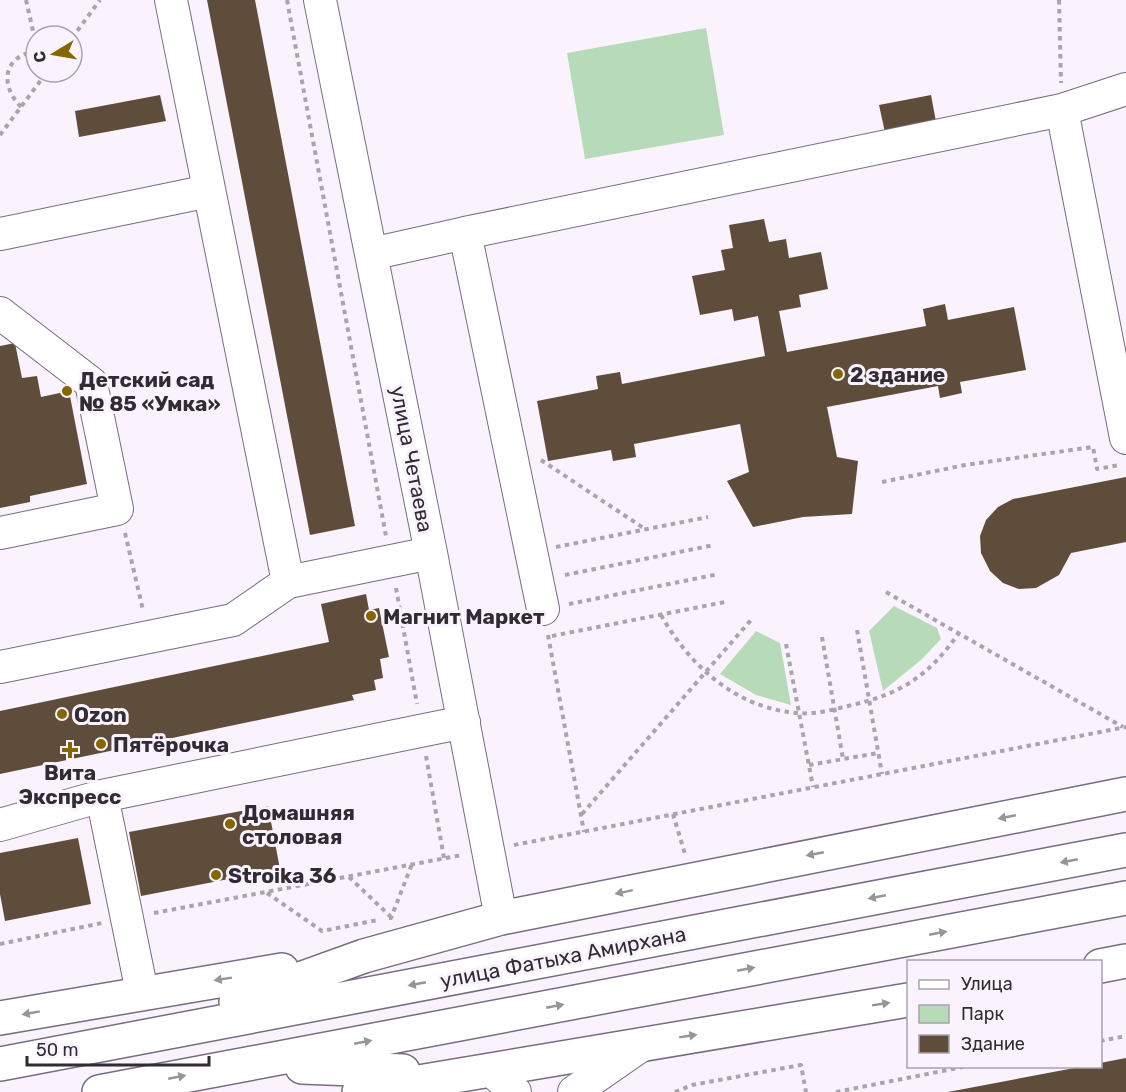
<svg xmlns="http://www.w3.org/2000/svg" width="1126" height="1092" font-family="Rubik,sans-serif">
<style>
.green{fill:#b7dbb8}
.building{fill:#5e4d3a}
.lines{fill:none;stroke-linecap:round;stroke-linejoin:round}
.minor-casing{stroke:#796b80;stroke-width:34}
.major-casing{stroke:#796b80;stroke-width:36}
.path{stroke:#aaa4ae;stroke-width:4;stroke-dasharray:4.5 4.5;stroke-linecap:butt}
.minor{stroke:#fff;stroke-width:32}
.major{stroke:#fff;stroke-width:33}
.oneway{fill:#98959a}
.poi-dot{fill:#846700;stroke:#faf3fe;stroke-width:2}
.labels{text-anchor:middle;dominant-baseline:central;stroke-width:6;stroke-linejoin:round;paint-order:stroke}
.poi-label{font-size:21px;font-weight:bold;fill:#312b34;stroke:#faf3fe;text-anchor:start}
.street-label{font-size:21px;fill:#312b34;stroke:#faf3fe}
</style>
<rect width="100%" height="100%" fill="#faf3fe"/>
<!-- green -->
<path class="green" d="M706,28L724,135L585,159L567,53Z
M894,606L937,628L941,639L921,660L883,691L869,631Z
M756,631L780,643L791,705L756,695L720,674Z"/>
<!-- building -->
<path class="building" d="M207,0H255L355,526L310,535Z
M160,95L166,121L79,137L75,111Z
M931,95L937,127L886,137L879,105Z
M764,219L769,242L786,239L789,258L821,252L828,289L799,295L801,307L779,311L787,352L926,326L923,309L945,304L948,320L1014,307L1026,370L960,382L962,393L940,398L938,386L827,407L837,457L858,461L852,514L803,517L753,527L727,481L749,472L740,424L634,444L636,457L613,461L611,450L548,461L537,401L598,389L596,376L620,372L622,384L765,356L758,316L734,321L732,309L700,315L692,276L725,270L721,250L733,248L729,225Z
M15,343L22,378L37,376L41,397L69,391L87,484L30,496V502L0,508V346Z
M1126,477V542L1071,553L1059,575L1036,588L1019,589L1003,583L990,571L981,553L980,536L986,520L998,507L1013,499Z
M366,594L369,610L379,608L389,657L380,659L383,678L374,680L376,690L352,695L354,700L0,774V711L329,642L321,604Z
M268,806L280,869L141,896L129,832Z
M78,838L91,904L5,921L0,894V853Z
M1126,1058V1092H948L1085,1066H1100V1063Z"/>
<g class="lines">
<!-- minor casing -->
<g class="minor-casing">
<path id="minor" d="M171,0L288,582
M320,0L431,553L501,918
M1062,110L1126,89
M0,234L209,191
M371,254L465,233
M0,313L91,383L117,509L0,533
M543,609L465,233L1062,110L1126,438
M0,667L233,620L288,582L431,553
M102,796L142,992
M0,825L102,796L464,722
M491,1070L515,1092
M574,1092L643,1044"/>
</g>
<!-- major casing -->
<g class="major-casing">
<path id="major" d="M1100,966L1126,961
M236,1002L364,956L501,918L1126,794
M0,1018L282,970
M0,1064L1126,850
M302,1067L403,1071
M99,1092L1126,898
M359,1092L908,1000"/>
</g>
<!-- path -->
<path class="path" d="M26,0L36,44
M287,0L386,536
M1059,0L1061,83
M72,38L100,0
M21,107C0,85 2,57 36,51
M0,135L47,72
M541,460L645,529
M882,482L965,465L1093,447L1097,469L1120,465
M125,533L143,610
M556,547L708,517
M565,575L714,545
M396,588L417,704
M886,592L1123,727
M569,604L719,574
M661,615C690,666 736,708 797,713C815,715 835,709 852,705C903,693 928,676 959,633
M857,630L882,774
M548,635L584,832
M552,636L725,602
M822,637L843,759
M786,644L813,787
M426,756L444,858
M809,765L878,753
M582,814L751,620
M673,814L685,854
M514,845L1126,727
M349,877L391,917
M267,893L322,931L378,920
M154,913L462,855
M389,918H391L412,864
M0,944L102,923
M1100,1041L1126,1036
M675,1092L692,1085L801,1065L806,1092
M836,1092L968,1066"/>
<!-- minor -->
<use href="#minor" class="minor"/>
<!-- major -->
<use href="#major" class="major"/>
</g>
<!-- one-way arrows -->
<defs><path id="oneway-solid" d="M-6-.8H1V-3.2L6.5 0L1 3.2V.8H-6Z" transform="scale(1.5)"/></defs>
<g class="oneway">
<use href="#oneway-solid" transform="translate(1007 817) rotate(169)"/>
<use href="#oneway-solid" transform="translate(815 854) rotate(169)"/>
<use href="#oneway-solid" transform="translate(1069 861) rotate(169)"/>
<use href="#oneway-solid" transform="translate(624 892) rotate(168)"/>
<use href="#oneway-solid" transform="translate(877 897) rotate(169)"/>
<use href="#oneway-solid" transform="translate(938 933) rotate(-11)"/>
<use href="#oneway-solid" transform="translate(746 969) rotate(-11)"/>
<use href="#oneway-solid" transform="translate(223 979) rotate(171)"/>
<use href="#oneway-solid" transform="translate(417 984) rotate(169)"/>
<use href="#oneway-solid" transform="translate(881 1004) rotate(-9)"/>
<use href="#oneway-solid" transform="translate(555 1006) rotate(-11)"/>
<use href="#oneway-solid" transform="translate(31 1013) rotate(170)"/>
<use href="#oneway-solid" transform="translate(688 1036) rotate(-9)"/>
<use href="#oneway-solid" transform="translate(363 1042) rotate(-11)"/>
<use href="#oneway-solid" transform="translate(177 1077) rotate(-11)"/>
</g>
<!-- markers -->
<g class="poi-dot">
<circle cx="838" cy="374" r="6"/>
<circle cx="67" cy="391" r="6"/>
<circle cx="371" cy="616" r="6"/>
<circle cx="62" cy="714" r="6"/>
<circle cx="101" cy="744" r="6"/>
<path d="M67 741h6v6h6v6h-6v6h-6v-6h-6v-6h6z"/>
<circle cx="230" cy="824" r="6"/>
<circle cx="216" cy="875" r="6"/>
</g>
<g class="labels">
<!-- poi labels -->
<g class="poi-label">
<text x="850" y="374">2 здание</text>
<text x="79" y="379">Детский сад<tspan x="79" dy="24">№ 85 «Умка»</tspan></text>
<text x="383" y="616">Магнит Маркет</text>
<text x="74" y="714">Ozon</text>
<text x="113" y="744">Пятёрочка</text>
<text x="70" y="772" text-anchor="middle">Вита<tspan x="70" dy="24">Экспресс</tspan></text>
<text x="242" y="812">Домашняя<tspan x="242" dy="24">столовая</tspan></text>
<text x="228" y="875">Stroika 36</text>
</g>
<!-- street labels -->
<g class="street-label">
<text transform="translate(412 459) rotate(79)">улица Четаева</text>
<text transform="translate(563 957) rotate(-11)">улица Фатыха Амирхана</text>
</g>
</g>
<!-- legend -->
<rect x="907" y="960" width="195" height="108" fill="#faf3fe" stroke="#aaa3ad" stroke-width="1.5"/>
<rect x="919" y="980" width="30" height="9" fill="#ffffff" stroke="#aaa3ad" stroke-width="1.5"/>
<text x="961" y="990" font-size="18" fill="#312b34">Улица</text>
<rect x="919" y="1005" width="30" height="18" fill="#b7dbb8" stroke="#aaa3ad" stroke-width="1.5"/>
<text x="961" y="1020" font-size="18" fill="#312b34">Парк</text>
<rect x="919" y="1035" width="30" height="18" fill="#5e4d3a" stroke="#aaa3ad" stroke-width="1.5"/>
<text x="961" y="1050" font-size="18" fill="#312b34">Здание</text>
<!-- north arrow -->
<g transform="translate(54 54) rotate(259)"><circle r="28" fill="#faf3fe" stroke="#aaa3ad" stroke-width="1.5"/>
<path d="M0-4.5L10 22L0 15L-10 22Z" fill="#846700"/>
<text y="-9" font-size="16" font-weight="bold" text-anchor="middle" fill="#312b34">С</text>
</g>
<!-- scale -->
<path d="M27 1056v9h182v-9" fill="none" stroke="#312b34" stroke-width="3"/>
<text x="36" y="1056" font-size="18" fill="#312b34" stroke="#faf3fe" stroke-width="4.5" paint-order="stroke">50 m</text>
</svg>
